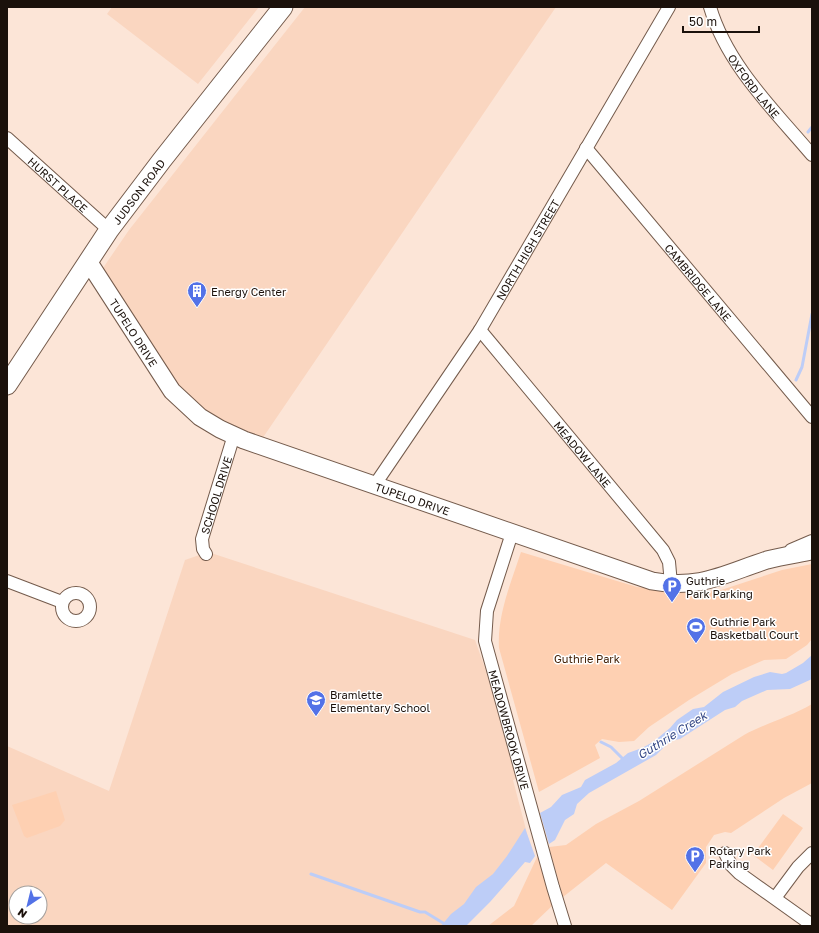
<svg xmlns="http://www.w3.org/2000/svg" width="819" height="933" font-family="'Golos Text',sans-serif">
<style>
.built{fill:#fad6c0;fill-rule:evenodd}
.green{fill:#fed0b2}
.water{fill:#bdcdf7}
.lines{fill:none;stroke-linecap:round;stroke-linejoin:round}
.stream{stroke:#bdcdf7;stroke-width:3}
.street-casing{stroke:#745b4c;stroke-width:14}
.secondary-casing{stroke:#745b4c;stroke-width:19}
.primary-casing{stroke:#745b4c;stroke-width:21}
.street{stroke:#fff;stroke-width:12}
.secondary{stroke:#fff;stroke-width:17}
.primary{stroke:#fff;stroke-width:19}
.labels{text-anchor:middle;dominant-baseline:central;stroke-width:3;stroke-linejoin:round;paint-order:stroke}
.street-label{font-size:11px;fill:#1b110b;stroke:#fff}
.poi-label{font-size:11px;fill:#1b110b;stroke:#fff;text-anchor:start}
.park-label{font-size:11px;fill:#422005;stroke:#fff}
.water-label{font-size:12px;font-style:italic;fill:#344786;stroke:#fff}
</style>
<rect width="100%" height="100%" fill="#fce5d7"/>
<!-- built -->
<path class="built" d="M112,7H259L198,84L107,14Z
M305,7H556L262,439L221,422L207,413L177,387L103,268L129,230Z
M208,552L475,640L486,671L516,779L513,780L529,841L453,926H7V746L109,791L185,560ZM16,893H40V917H16Z"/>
<!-- green -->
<path class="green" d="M521,552L637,587L680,593L718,591L782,570L812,564V639L807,645L786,659L764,660L732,674L689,700L649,727L634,741L619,742L602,739L595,745L600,758L539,792L499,648C497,615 511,583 521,552Z
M812,704V783L784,798L731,833L725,832L714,835L706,847V863L672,910L606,863L563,897L549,847L566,845L596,824L639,801L744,735C766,723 790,717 812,704Z
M56,791L65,820L60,826L27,838L24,836L12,805Z
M783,814L803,828L773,870L753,855Z
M538,855L552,906L531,926H488L514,906Z"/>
<!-- water -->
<path class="water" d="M812,655V679L790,689L767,690L742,701L735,707L725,710L680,739L670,741L656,755L589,793L577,804L574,814L565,820L555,840L549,844L540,813L551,807L562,795L581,787L585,780L616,763L628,753L642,748L653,742L670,728L677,720L693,709L704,707L723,692L754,677L770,672L782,674L786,673L803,663Z
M525,828L535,856L530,863L525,862L490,902L466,926H441L451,914L464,904L476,887L493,874L507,856Z"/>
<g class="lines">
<!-- stream -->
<path class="stream" d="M808,132L812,127
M796,380L802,367L812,314
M601,742L611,747L624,760
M311,874L420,912H425L448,926"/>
<!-- street casing -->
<g class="street-casing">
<g id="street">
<path id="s1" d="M710,7C727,65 774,110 812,155"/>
<path id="s2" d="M7,138L109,230"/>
<path id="s3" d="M586,148L812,417"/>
<path id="s4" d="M480,330L663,550L669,562L671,584"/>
<path id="s5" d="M374,486L480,330L669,7"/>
<path id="s6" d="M512,533L487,611L485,641L553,887L565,926"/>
<path d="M791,550L812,541"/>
<path id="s7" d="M206,554L203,549L202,539L234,435"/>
<path d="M7,581L62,602"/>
<circle cx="76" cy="607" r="14"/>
<path d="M725,853L731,865L739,873L812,925"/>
<path d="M775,898L798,867L812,853"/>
</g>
</g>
<!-- secondary casing -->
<g class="secondary-casing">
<g id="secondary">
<path id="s8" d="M88,261L172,391L200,417L220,429L244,440L652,581C699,590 724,574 767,560C781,556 797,554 812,551"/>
</g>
</g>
<!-- primary casing -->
<g class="primary-casing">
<g id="primary">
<path id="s9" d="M7,385L109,230L162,160L283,7"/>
</g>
</g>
<!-- street -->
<use href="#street" class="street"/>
<!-- secondary -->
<use href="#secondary" class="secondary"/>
<!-- primary -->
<use href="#primary" class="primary"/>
</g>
<!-- icons -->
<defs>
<g id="building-pin" transform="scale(1)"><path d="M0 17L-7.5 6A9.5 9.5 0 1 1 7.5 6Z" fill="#5372e7" stroke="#fff"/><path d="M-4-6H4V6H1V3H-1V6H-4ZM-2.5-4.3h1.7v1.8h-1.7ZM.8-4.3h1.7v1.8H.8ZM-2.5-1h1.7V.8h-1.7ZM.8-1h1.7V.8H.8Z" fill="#fff"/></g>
<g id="parking-pin" transform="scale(1)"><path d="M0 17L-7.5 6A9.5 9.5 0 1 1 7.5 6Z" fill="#5372e7" stroke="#fff"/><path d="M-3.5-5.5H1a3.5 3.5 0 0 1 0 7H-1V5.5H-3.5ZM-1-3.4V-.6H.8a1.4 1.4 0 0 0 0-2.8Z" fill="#fff"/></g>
<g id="stadium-pin" transform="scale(1)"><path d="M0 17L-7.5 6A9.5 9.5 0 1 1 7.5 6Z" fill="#5372e7" stroke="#fff"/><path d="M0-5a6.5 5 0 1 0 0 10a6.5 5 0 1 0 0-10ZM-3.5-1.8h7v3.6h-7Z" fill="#fff"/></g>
<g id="school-pin" transform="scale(1)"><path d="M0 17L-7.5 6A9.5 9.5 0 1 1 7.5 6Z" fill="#5372e7" stroke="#fff"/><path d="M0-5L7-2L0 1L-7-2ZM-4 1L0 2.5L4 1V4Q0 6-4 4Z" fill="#fff"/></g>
</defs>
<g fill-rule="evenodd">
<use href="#building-pin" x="197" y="291"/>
<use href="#parking-pin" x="672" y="586"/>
<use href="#stadium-pin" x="696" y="627"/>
<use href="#school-pin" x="316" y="700"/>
<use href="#parking-pin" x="695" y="856"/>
</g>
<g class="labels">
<!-- street labels -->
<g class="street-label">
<text stroke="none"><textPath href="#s1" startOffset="91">OXFORD LANE</textPath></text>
<text stroke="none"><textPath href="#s2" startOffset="69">HURST PLACE</textPath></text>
<text stroke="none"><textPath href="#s9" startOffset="234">JUDSON ROAD</textPath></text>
<text stroke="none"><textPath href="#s5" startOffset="282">NORTH HIGH STREET</textPath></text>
<text stroke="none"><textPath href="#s3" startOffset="175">CAMBRIDGE LANE</textPath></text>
<text stroke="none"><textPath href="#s8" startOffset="85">TUPELO DRIVE</textPath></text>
<text stroke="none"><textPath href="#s4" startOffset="161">MEADOW LANE</textPath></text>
<text stroke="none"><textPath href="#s7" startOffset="62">SCHOOL DRIVE</textPath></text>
<text stroke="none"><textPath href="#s8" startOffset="421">TUPELO DRIVE</textPath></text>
<text stroke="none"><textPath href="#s6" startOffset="204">MEADOWBROOK DRIVE</textPath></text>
</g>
<!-- poi labels -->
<g class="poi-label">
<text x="211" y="291">Energy Center</text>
<text x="686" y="580">Guthrie<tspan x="686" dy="13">Park Parking</tspan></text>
<text x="710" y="621">Guthrie Park<tspan x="710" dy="13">Basketball Court</tspan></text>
<text x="330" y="694">Bramlette<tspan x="330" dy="13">Elementary School</tspan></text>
<text x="709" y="850">Rotary Park<tspan x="709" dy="13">Parking</tspan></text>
</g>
<!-- park labels -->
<g class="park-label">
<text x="587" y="658">Guthrie Park</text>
</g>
<!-- water labels -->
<g class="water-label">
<text transform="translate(672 735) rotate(-32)">Guthrie Creek</text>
</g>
</g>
<!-- border -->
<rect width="819" height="933" fill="none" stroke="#1b110b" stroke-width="16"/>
<!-- north arrow -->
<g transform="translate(28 905) rotate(215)"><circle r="19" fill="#ffffff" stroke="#a4a09d"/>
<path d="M0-3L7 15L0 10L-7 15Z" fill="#5372e7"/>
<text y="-6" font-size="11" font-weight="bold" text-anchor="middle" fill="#1b110b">N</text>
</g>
<!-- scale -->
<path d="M683 26v6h76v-6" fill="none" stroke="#1b110b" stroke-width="2"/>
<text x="689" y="26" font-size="12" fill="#1b110b" stroke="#ffffff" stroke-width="3" paint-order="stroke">50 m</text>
</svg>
